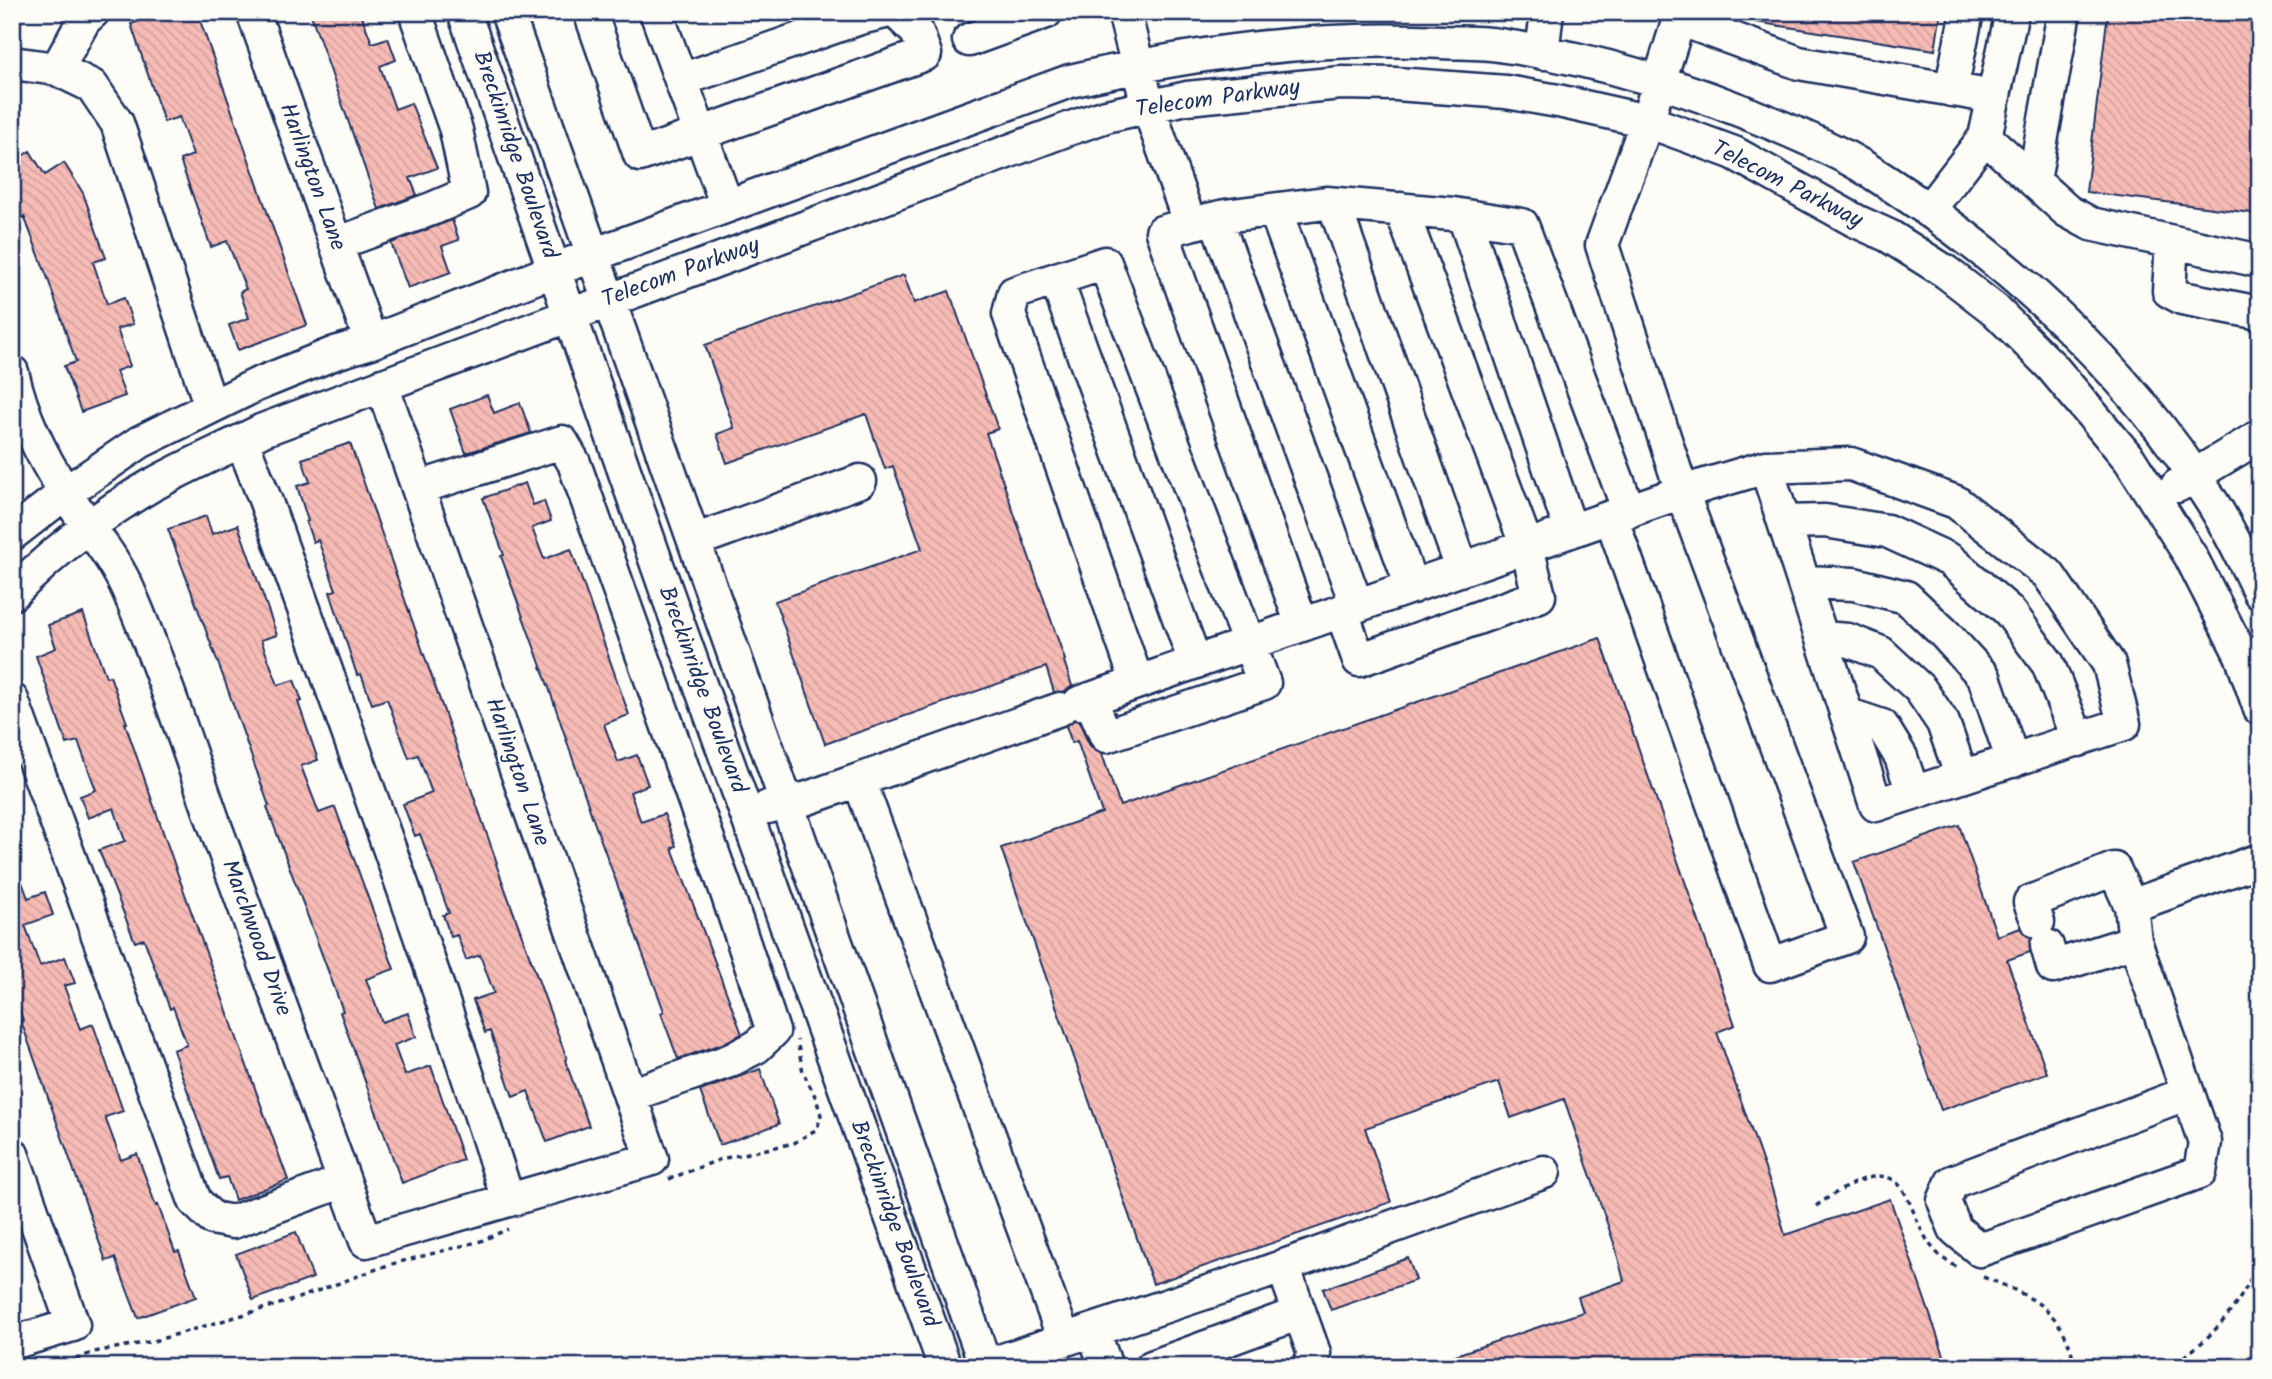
<svg xmlns="http://www.w3.org/2000/svg" width="2272" height="1379" font-family="Kalam,sans-serif">
<style>
.building{fill:url(#building-back-hatch);stroke:#1b2f5e;stroke-width:2}
.lines{fill:none;stroke-linecap:round;stroke-linejoin:round}
.minor-casing{stroke:#1b2f5e;stroke-width:37}
.path{stroke:#1b2f5e;stroke-width:3.5;stroke-dasharray:5 5;stroke-linecap:butt}
.minor{stroke:#fdfcf7;stroke-width:32}
.labels{text-anchor:middle;dominant-baseline:central;stroke-width:5;stroke-linejoin:round;paint-order:stroke}
.street-label{font-size:23px;fill:#1b2f5e;stroke:#fdfcf7}
</style>
<defs>
<pattern id="building-back-hatch" width="6" height="6" patternUnits="userSpaceOnUse" patternTransform="scale(1.75)"><rect width="6" height="6" fill="#f7bbb5"/><path d="M-1 5l2 2M0 0l6 6M5-1l2 2" fill="none" stroke="#d3a19e"/></pattern>
</defs>
<rect width="100%" height="100%" fill="#fdfcf7"/>
<filter id="ink" filterUnits="userSpaceOnUse"><feTurbulence type="fractalNoise" baseFrequency=".0143" numOctaves="2"/><feDisplacementMap in="SourceGraphic" scale="14" xChannelSelector="R" yChannelSelector="G"/><feConvolveMatrix kernelMatrix="1 2 1 2 8 2 1 2 1" color-interpolation-filters="sRGB"/></filter>
<g filter="url(#ink)">
<!-- building -->
<path class="building" d="M164,12H197L307,325L238,350L229,325L249,318L240,292L246,289L227,241L211,247L180,160L193,155L179,117L164,122L131,24Z
M310,12H360L372,43L388,38L396,60L380,66L395,109L411,103L437,168L410,178L417,195L379,209Z
M1756,12H1941L1935,50L1755,22Z
M2108,12H2260V214L2086,192Z
M30,151L45,175L64,163L83,193L106,258L93,262L107,304L124,298L133,324L117,329L130,366L116,371L125,396L81,412L64,366L76,362L48,279L24,216L12,223V163Z
M452,220L459,240L442,246L451,272L408,288L391,243Z
M904,275L914,303L949,291L998,429L986,433L1065,660L1064,661L1072,686L1065,692H1054L1046,667L825,744L775,601L922,549L893,466L885,469L866,414L727,463L717,434L734,428L705,345Z
M487,395L494,413L520,403L531,433L466,453L450,409Z
M350,443L497,863L496,864L567,1059L565,1060L589,1126L547,1142L528,1091L513,1097L490,1031L485,1033L473,1000L494,993L480,955L466,960L457,935L451,937L443,915L449,913L420,834L415,836L403,804L432,793L418,755L409,758L387,699L372,704L361,674L357,675L330,592L336,590L318,540L313,542L306,522L308,521L297,486L310,482L302,459Z
M525,483L533,505L544,501L551,521L532,528L544,559L571,549L629,715L604,724L618,762L637,755L648,785L630,792L641,822L664,814L676,846L672,848L742,1034L722,1044L678,1059L661,1013L664,1011L593,819L550,691L501,556L504,555L483,498Z
M206,516L212,534L238,525L277,635L261,640L278,685L294,680L302,701L298,702L318,760L301,766L319,813L335,807L394,969L366,979L382,1022L408,1013L416,1037L394,1045L405,1075L431,1066L463,1160L402,1183L340,1012L343,1011L267,807L269,806L223,676L168,529Z
M83,613L106,677L110,676L127,723H125L177,872L288,1180L235,1200L227,1177L219,1179L173,1050L187,1045L173,1007L170,1009L144,939L135,942L99,850L125,841L114,808L88,818L80,796L96,790L78,741L67,744L36,656L56,648L48,625Z
M1600,638L1735,1025L1717,1032L1772,1189L1785,1235L1890,1199L1948,1367H1430L1429,1364L1583,1312L1578,1297L1624,1281L1615,1246L1564,1099L1511,1118L1499,1082L1365,1128L1391,1202L1153,1284L1001,848L1102,813L1077,741L1072,743L1066,726L1074,720L1079,721L1089,744L1094,750L1102,754L1120,806Z
M1959,825L1997,936L2021,928L2031,938L2030,952L2007,960L2047,1073L1941,1110L1854,862Z
M12,861H14L28,898L45,892L53,915L25,925L40,966L65,957L75,983L64,986L80,1029L93,1024L123,1111L105,1117L121,1160L137,1154L156,1206L158,1205L175,1252L179,1251L196,1297L138,1318L115,1258L106,1261L21,1021L23,1020L12,990Z
M760,1069L779,1124L720,1145L700,1091Z
M296,1232L313,1278L253,1300L236,1254Z
M1408,1258L1416,1280L1331,1310L1323,1289Z"/>
<g class="lines">
<!-- minor casing -->
<g class="minor-casing">
<path id="minor" d="M253,12L371,342
M464,12L666,590L945,1367
M507,12L986,1367
M590,12L640,155L925,54L917,32L896,12
M656,12L727,206
M1124,12L1148,106L1190,224L1225,216L1326,203L1453,214L1522,225L1629,511
M2012,12L1985,137L2067,211L2091,224L2260,261
M1679,19L1799,63L1994,97
M969,40L1046,12
M1542,53L1547,12
M12,63L57,69L92,86L117,123L211,407
M57,69L84,20L93,12
M681,80L860,18L885,12
M1951,90L1967,12
M2034,181L2064,12
M1334,204L1462,569
M1275,210L1412,587
M1928,211L1985,137
M1464,216L1571,531
M1216,219L1357,606
M1190,224L1162,232L1302,625
M2172,242L2169,291L2182,298L2260,313
M336,244L434,208L469,193L456,130L415,12
M1056,279L1195,662
M12,372C22,416 40,454 65,492C87,527 114,556 130,594C162,669 187,746 214,823C265,962 315,1101 366,1241L652,1159L382,385
M242,441L266,502C348,735 434,965 508,1200
M2177,486L2260,436
M418,488L562,442L574,463L725,887L773,1031L756,1047L729,1061L630,1095
M1611,517L1770,965L1847,937L1682,492L1766,467L1851,464L1956,502L2048,574L2109,664L2124,724L1876,805L1766,467
M1784,522L1825,521L1887,531L1950,560L2009,611L2048,664L2078,740
M12,534L65,493L140,442L256,385L335,353L371,342L593,255L1070,81C1192,53 1316,35 1442,42C1463,43 1485,42 1505,46C1597,59 1691,89 1776,125C1806,138 1838,151 1865,168C2001,253 2124,363 2210,499C2229,528 2244,561 2260,593
M694,541L860,481
M1804,582L1854,584L1906,597L1944,633L1984,677L2013,761
M12,594C53,552 100,515 152,485C188,465 226,449 263,430L1071,128L1106,116L1187,98L1341,83L1396,84L1506,92L1558,101L1647,121L1734,153L1856,221L1889,236L1946,272L1995,310L2052,367L2130,460L2191,557L2241,655L2260,709
M1342,612L1359,660L1539,596L1527,547L1401,209
M1822,638L1848,640L1881,653L1920,689L1943,723L1962,777
M1090,699L1106,736L1264,683L1105,263L1014,293L1009,314L1137,682
M12,700L195,1201L212,1218L233,1222L344,1181
M1079,703L1682,492L1602,245L1647,121L1679,19L1674,12
M1846,714L1882,726L1901,757L1913,793
M859,780L1064,1339
M768,807L786,801L805,799L1060,709
M2131,906L2260,860
M2038,922L2030,902L2114,869L2131,906L2135,941L2205,1142L2200,1172L1980,1250L1955,1229L1944,1201L1952,1182L2188,1093
M2047,946L2053,967L2135,941
M12,1154L73,1325L12,1343
M1283,1266L1314,1353L1309,1367
M1093,1330L1106,1367
M982,1367L1262,1274L1544,1172
M1152,1367L1300,1313"/>
</g>
<!-- path -->
<path class="path" d="M669,1179L721,1159L794,1143L817,1129L821,1115L816,1098L803,1072L797,1040
M1816,1206C1936,1122 1888,1240 1960,1268
M1983,1277C2033,1296 2065,1311 2075,1367
M37,1365L68,1363L94,1352L154,1341L293,1300L388,1265L481,1241L508,1229
M2167,1367C2209,1344 2245,1302 2260,1256"/>
<!-- minor -->
<use href="#minor" class="minor"/>
</g>
</g>
<g class="labels">
<!-- street labels -->
<g class="street-label">
<text transform="translate(1218 99) rotate(-8)">Telecom Parkway</text>
<text transform="translate(515 155) rotate(71)">Breckinridge Boulevard</text>
<text transform="translate(312 177) rotate(70)">Harlington Lane</text>
<text transform="translate(1787 185) rotate(27)">Telecom Parkway</text>
<text transform="translate(681 273) rotate(-20)">Telecom Parkway</text>
<text transform="translate(702 690) rotate(70)">Breckinridge Boulevard</text>
<text transform="translate(517 772) rotate(71)">Harlington Lane</text>
<text transform="translate(256 938) rotate(70)">Marchwood Drive</text>
<text transform="translate(894 1224) rotate(70)">Breckinridge Boulevard</text>
</g>
</g>
<!-- margin -->
<rect width="2272" height="1379" fill="none" stroke="#fdfcf7" stroke-width="42"/>
<rect x="21" y="21" width="2230" height="1337" fill="none" stroke="#1b2f5e" stroke-width="2.5" filter="url(#ink)"/>
</svg>
